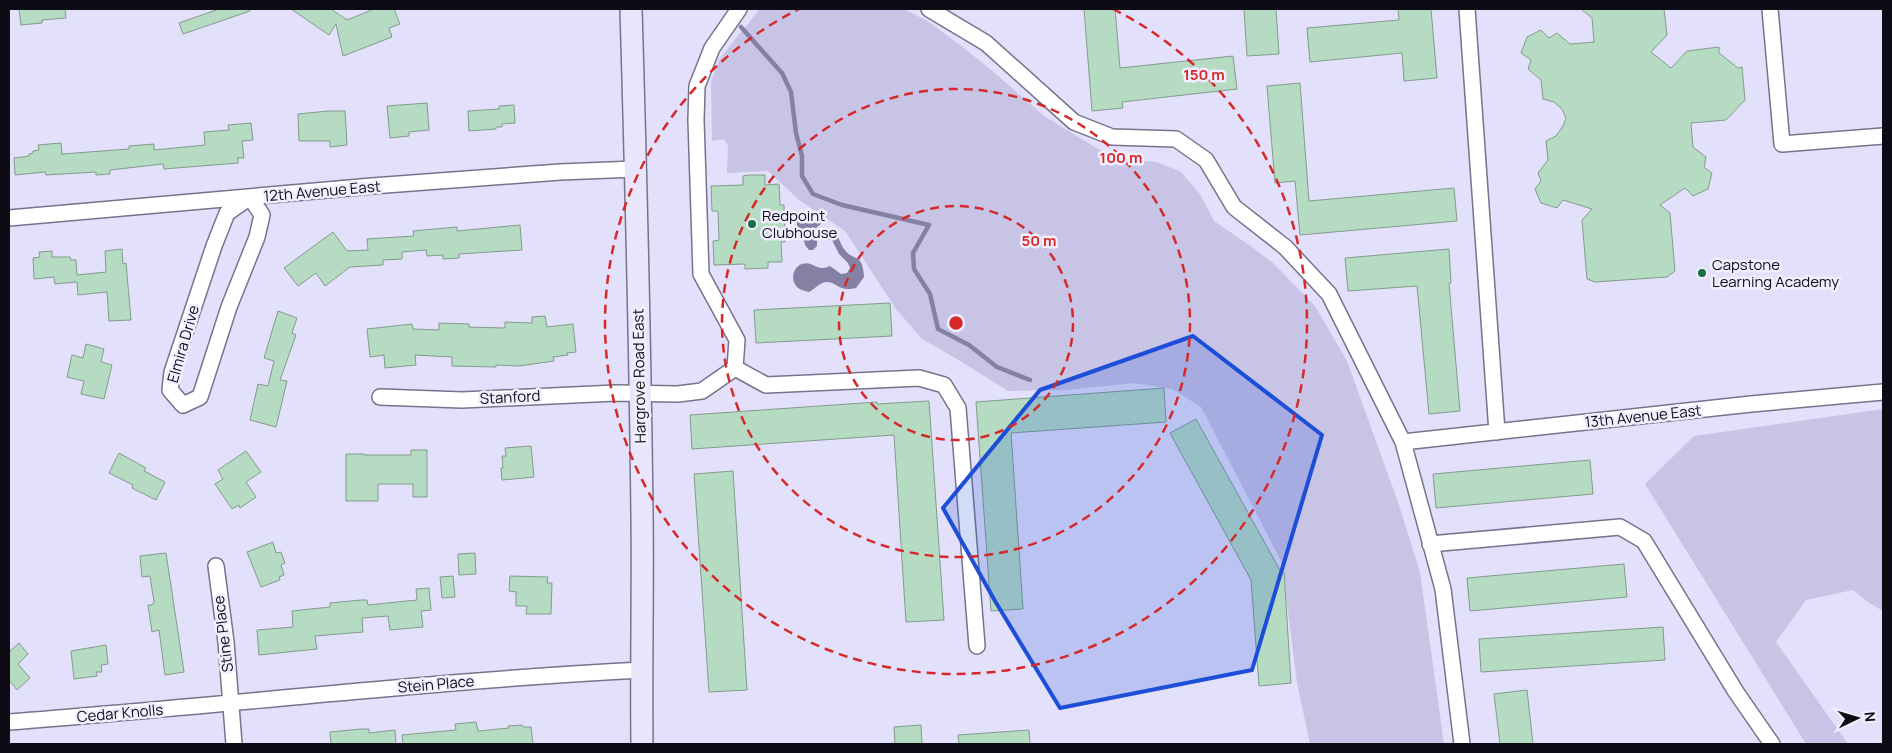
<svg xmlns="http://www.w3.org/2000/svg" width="1892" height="753" font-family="Manrope,sans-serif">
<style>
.green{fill:#c8c4e5}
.water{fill:#8581a4}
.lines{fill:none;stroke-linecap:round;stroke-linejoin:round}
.stream{stroke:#8581a4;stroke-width:4.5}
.building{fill:#b5dbc2;stroke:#839b8c}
.minor-casing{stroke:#76738b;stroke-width:18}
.secondary-casing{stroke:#76738b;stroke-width:24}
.minor{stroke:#fff;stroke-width:15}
.secondary{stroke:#e9e6fb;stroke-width:21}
.marked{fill:#1d4ed8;fill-opacity:0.2;stroke:#1d4ed8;stroke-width:4;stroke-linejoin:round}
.ring{fill:none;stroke:#d62828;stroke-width:2.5;stroke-dasharray:9 6}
.poi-dot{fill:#157145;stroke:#f1efff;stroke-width:2}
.labels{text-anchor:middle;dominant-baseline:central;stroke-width:5;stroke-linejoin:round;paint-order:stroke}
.street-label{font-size:15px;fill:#0d0c14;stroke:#f1efff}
.poi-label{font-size:15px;fill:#0d0c14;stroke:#f1efff;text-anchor:start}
.centre{fill:#d62828;stroke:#f1efff;stroke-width:2.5}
.ring-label{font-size:15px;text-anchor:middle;font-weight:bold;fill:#d62828;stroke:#f1efff;stroke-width:5;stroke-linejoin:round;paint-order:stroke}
</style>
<rect width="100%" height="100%" fill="#e3e0fb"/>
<!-- green -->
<path class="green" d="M760,9H904L929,22L960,45L995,73L1044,116L1113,158L1157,162L1181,172L1200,194L1214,221L1252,247L1273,263L1315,306L1347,361L1398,502L1420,572L1444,744H1310L1297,683L1282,563L1201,407L1172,389L1134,383L1067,390L1008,391L957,359L922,339L896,309L845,231L799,200L768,171L727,173L728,146L724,139L712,141L711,82L720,58Z
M1883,409V611L1868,602L1853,590L1806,600L1776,642L1848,744H1806L1645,484L1694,436Z"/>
<!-- water -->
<path class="water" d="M809,212L813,213L816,219L819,221L821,224L816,228L817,232L833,231C840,237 839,242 844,249C853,262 863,252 864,277L856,288C837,292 838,282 826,282C819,283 815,289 809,292C805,291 800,290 797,287C790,280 793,267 802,264C811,261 815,268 822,268C825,268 827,267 830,266L841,274L847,273L850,268L848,263L839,254L832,240H817V246L813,250H809L805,245L804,240L797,235V218L801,213Z"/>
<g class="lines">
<!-- stream -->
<path class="stream" d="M741,27L782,73L791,92L796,133L802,156V176L813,194L842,205L929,225L913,253L914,269L930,294L938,329L969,345L997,367L1030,380"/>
</g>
<!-- building -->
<path class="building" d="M19,9H65L66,18L42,20V23L21,25Z
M219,9H249L250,11L183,34L179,23Z
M291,9H331L347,20L374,9H394L400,24L389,28L392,37L343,56L336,24L329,35Z
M1084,9H1115L1120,68L1233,56L1237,89L1122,102L1123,108L1092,111Z
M1244,9H1276L1279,54L1247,56Z
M1398,9H1431L1437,78L1404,81L1402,53L1310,62L1307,28L1399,20Z
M1581,9H1664L1667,35L1651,52L1671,68L1687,51L1719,47V53L1738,68L1742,67L1745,100L1726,120L1691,123L1693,147L1706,157L1704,167L1712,173L1708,189L1693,196L1685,188L1660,205L1670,213L1675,271L1667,277L1595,282L1587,279L1582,220L1592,209L1563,200L1557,208L1541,203L1535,189L1541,181L1538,173L1548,160L1546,141L1556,136L1563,126L1566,118L1562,109L1554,102L1543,99L1541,80L1528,69L1531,60L1521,53L1527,37L1541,30L1549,38L1557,33L1570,44L1594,42L1592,18Z
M1300,83L1309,201L1454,188L1457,221L1300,235L1295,181L1275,183L1267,86Z
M427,103L429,130L409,132V136L390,138L387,106Z
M514,105L515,123L502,124V127H496V129L469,131L468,111L499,109V106Z
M328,111H345L347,145L330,147V141H299L298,114Z
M251,123L253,140L242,141L244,158H238V163L164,169L163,164L110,170V174L96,175V172L46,175L45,172L15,175L14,158L29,156V154L33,153V151L39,150L38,145L61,143L62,154L129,149V146L154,144V150L205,145L204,132L229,130L228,125Z
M748,175H765V185L779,184L780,205H784L785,242H781L782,262H768V268L745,269V264L714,265L713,241L719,240L718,211H712L711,186L743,185V176Z
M520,225L522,250L459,254V258L443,259V255L427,256L426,250L402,252V259L383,260V265L350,267L325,286L316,273L298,286L284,268L333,232L347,251L368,250L367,239L414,236L413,231L457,227V231Z
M122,249L123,264L126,263L131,320L109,321L107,292L78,295L77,282L55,284L54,277L34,279L33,258L40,257L39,252L52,251V257H70L71,260H76L77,275L106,272L105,251Z
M1449,249L1451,283H1449L1460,411L1429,414L1417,286L1348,291L1345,258Z
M890,303L892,336L756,343L754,310Z
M278,311L297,318L292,333L296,335L280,380L287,381L276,427L250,420L258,384L268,386L274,361L264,358Z
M545,316L547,327L573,324L576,352L567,353L568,355L553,357L554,361L519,366L496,365V367L452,366V357L415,355L416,365L385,368L384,355L370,357L367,329L412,324L413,329L439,330V323L469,324V327L505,328V322L532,323V317Z
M86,344L104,349L101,362L112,365L104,399L81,394L84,381L67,377L72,355L83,358Z
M1164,388L1166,422L1011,433L1023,609L991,611L976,402Z
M929,401L944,620L906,622L894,435L692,449L690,415L877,402V404Z
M1196,419L1281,572H1284L1291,683L1259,686L1251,580L1170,433Z
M531,446L534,477L502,480L501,468H503L502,456H506L505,448Z
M411,450H427V497H413V484H378V501H346V454H364V455H411Z
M246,451L261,472L246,482L256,497L240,508L239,505L232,509L215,484L223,479L218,470Z
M119,453L146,468L144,471L165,482L156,500L132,488L133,485L109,473Z
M1590,460L1593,494L1436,508L1433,474Z
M733,471L747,690L709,692L694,474Z
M273,542L276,553L281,552L285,563L281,565L284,575L279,577L280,580L261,587L247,552Z
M166,553L184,672L165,675L159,630L152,632L148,605H152L154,602L150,576L142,577L140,556Z
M475,553L476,574L459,575L458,554Z
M1624,564L1627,597L1470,611L1467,578Z
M453,576L455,597L442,598L440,577Z
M510,576L548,577L547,583H552L551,614H526L527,606H516V592L509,591Z
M429,588L431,610L421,611L423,627L390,630L388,616L362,618L363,632L315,636L317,649L259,655L257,630L293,627L292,611L330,607V603L361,600H367L368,605L417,600L416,589Z
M1663,627L1665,660L1481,672L1479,639Z
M19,643L28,654L18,664L30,678L17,690L9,680V652Z
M106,645L108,664L101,665L102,672H96L97,676L74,679L71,651Z
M1527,690L1533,744H1500L1494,694Z
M476,722L478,731L509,728L508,726L522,725L523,727H531L533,744H403L402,735L456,730L455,724Z
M921,725L922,744H895L894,727Z
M361,729H369V733L395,730L396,744H331L330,732Z
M1029,730L1030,744H959L958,735Z"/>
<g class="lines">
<!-- minor casing -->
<g class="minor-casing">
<path id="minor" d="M929,9L986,43L1074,122L1112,137L1176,139L1206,160L1234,207L1285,247L1329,294L1403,442L1443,589L1462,744
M1467,9L1497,432
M1770,9L1782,144L1883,136
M250,197L262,215L257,237L229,307L200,397L183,405L170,390L172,372L214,246L227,213Z
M9,218L372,186L560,172L635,169
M735,368L766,385L919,378L944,385L958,408L977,646
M380,397L462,400L616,393L678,394L702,391L735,368L737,340L701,274L696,120L697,86L712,48L739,9
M1403,442L1751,404L1883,392
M1430,544L1620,527L1644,541L1736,692L1772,744
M216,566L226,642L234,744
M9,722C220,706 430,681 641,670"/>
</g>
<!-- secondary casing -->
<g class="secondary-casing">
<path id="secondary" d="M631,9C636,177 640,346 642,514C643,591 641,668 642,744"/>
</g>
<!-- minor -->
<use href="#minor" class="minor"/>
<!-- secondary -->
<use href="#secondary" class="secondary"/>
</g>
<!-- marked area -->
<path class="marked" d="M1193,336L1322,435L1252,670L1060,708L995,601L943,508L1040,390Z"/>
<!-- distance rings -->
<g class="ring">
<circle cx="956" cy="323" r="117"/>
<circle cx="956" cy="323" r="234"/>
<path d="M1113 9A351 351 0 1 1 799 9"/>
</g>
<!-- markers -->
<g class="poi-dot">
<circle cx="752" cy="224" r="5"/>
<circle cx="1702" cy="273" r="5"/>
</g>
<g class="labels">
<!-- street labels -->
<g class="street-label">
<text transform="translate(322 191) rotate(-5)">12th Avenue East</text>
<text transform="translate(183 344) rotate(-74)">Elmira Drive</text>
<text transform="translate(639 376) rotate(-91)">Hargrove Road East</text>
<text transform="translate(510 397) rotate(-3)">Stanford</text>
<text transform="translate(1643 416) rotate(-6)">13th Avenue East</text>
<text transform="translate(223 634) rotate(-97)">Stine Place</text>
<text transform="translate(436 684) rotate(-5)">Stein Place</text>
<text transform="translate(120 713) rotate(-5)">Cedar Knolls</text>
</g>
<!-- poi labels -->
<g class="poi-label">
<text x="762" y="215">Redpoint<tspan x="762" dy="17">Clubhouse</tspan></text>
<text x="1712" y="264">Capstone<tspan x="1712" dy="17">Learning Academy</tspan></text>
</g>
</g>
<circle cx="956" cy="323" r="8" class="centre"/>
<g class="ring-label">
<text x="1204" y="80">150 m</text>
<text x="1121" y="163">100 m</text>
<text x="1039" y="246">50 m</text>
</g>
<!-- border -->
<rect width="1892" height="753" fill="none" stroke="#0d0c14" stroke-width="20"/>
<!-- north arrow -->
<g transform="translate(1857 718) rotate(85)" stroke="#f1efff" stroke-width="4" paint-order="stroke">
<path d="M0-4L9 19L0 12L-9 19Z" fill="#0d0c14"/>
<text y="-8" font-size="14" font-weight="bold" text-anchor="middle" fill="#0d0c14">N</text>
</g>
</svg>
